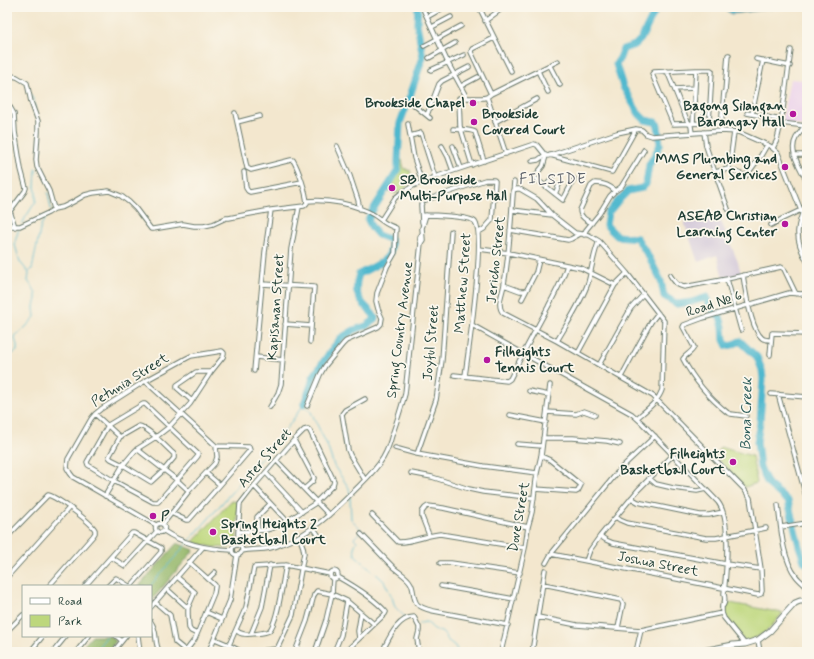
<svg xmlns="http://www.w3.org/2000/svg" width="814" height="659" font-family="Mynerve,sans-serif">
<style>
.built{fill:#ebd1eb}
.industrial{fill:#cbbfd5}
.green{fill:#bdd77c;stroke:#6e8a58}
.forest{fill:#96b86c;stroke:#5a7a50}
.water{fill:#50b8ce;stroke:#387a81}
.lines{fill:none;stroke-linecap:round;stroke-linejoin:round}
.stream{stroke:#50b8ce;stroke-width:1}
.river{stroke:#50b8ce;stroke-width:7}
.street-casing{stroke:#69786a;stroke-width:5.5}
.secondary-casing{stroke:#69786a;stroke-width:7}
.street{stroke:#fff;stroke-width:3.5}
.secondary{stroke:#fff;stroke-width:5}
.poi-dot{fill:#b5179e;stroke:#fbf7ec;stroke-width:1.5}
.labels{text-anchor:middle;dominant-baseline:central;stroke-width:3.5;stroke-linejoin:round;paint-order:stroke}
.poi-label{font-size:14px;font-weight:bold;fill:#1f3d34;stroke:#fbf7ec;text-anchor:end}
.street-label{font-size:14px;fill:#1f3d34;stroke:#fbf7ec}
.neighbourhood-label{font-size:15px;letter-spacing:1px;fill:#5e646c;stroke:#fbf7ec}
.water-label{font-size:15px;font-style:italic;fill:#2b5c5a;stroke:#fbf7ec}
</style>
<rect width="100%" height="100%" fill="#fbf7ec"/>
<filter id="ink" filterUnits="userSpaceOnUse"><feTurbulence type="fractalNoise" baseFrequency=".025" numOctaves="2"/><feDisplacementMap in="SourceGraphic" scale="8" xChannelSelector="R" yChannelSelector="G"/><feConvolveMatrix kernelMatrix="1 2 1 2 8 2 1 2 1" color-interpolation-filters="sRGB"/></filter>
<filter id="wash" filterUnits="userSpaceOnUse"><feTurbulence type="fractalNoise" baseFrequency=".012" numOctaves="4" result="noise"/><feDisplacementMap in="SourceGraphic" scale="16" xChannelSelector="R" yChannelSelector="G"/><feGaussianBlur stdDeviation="0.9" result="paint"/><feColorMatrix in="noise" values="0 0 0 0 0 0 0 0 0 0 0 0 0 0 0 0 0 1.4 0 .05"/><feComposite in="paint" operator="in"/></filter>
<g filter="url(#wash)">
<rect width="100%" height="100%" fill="#f3e7ce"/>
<!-- built -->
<path class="built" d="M790,79L807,80L803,126L782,122Z"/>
<!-- industrial -->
<path class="industrial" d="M718,214L738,262L741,274L723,278L717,255L698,262L684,222Z"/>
<!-- green -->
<path class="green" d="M400,160H402L404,169H407V171L410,170L412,179L408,182L410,185L395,194L388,189C396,177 400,175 400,160Z
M720,447L752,456L757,483L745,487L716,457Z
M231,501L238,502L236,544H233L229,548L213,547L193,542Z
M725,602L783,613L767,631L757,637L745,642L725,617L724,612Z"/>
<!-- forest -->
<path class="forest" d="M177,543L194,550L151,601V586H139Z
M92,636H110L116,641L107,652H78Z"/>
<!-- water -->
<path class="water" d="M720,7H791L787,8H777L732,14Z"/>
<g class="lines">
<!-- stream -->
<path class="stream" d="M31,96L33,99L35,108
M48,193L51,209
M22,223L36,201V191L35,187L36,169
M29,272L32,269L41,225L47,215
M7,357L17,351V345L15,339L16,335L21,332L35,317C35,314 34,311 34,307C34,304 36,301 36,298C37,291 31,286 28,281L29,273L20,262L15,245V242L19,228
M308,408L311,412L327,445L334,466L349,488L350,494
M350,497L351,519L362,530L354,538L357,541L354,547L355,555L384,581L392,597L395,607L405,617
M150,586L284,432L304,404L306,406
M419,624C421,623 424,622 426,622C429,623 431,627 434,629C440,632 445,632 446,639L455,646L458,652
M94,652L107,636"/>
<!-- river -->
<path class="river" d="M657,7L641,39L635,45L623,49L620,58L616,64L623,87L639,114L645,120L655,122L658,125L660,145L649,165L646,184L642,188L628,191L618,201L608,213L606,225L617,236L637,238L650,259L661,281L664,296L677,304L692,302L707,297L708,304L714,312L720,317L723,327L724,340L727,346L732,345L740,341L757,357L762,370L763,379L760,422L757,442L760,467L768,484L788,501L799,546L804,561L807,564
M304,404L311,385L313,377L330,352L341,338L354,330L366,326L373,321L375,318C373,313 370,311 367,308C356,297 354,289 359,274C375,265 394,261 391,240L378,235L372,228L368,220L371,213L398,170V161L400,123L410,96L423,57L417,24L418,7"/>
</g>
</g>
<g filter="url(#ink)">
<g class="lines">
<!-- street casing -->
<g class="street-casing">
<path id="street" d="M479,7L511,71
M424,11L448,63L467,98
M427,17L441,9
M485,21L504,7
M432,27L451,17
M424,46L461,26
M429,58L455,43
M756,59L790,66
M550,66L560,85
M431,70L464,55
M696,70H711L712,71L709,123L673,124L652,74L654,72Z
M538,71L548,92
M667,71L687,120L691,126L692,133
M7,75L17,77L27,83L31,102L38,121V132L36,160L37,167L49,191L54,209
M461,86L478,77
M675,89L694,88
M491,94L471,52L472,49L494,38
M487,97L506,154
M7,102L14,114L15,132L21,169L26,188L25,191L10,211
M414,105L430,118
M235,113L237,122
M747,113L781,120
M752,114L763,60
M427,115L439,84L442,81L469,67
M807,119C806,126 800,132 796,138C788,152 801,168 807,182
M495,122L537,99
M693,123L696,70
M781,123L806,126
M408,124L414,158L422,182
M453,129C459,130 469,129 475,132L484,161
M721,131L722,115L724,92H725L728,55H729
M704,132L706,146L710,158L728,209
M410,136L421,133L435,177
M337,146L350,176L358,200L360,209
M442,146L448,157L453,171
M453,146L461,168
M773,148L777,140L781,123L791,50
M550,155L612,172L636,129
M794,155H807
M546,156L543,166L535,176V178L563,200L574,179
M532,161L538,160L545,155
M472,165L460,126L459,98H483L487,97L491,94L558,61
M729,169L734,132
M244,172L246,188L248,191L250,192L302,182
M715,172L728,169L746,176L760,157L767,145
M514,182C511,216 510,250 504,284C503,293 496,305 503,313L557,341L653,396L744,489L750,498L761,569L762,591L761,594L758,595L551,554
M546,187L552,177
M513,190L517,189H520L537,199L552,215L575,233L589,235L599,241L627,273L664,321L662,390C658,402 646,410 637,418
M555,194L559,185
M307,201C329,199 355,204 374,215C383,221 385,225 396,228L395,253L387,267L377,293L376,301L378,309L382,318L381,324L378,327L346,341L343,344L325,366L320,375L307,406
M807,201C797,225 793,237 807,261
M7,207L10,211L15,227
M512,210L552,215
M422,215C432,215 470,216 475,222C486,235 468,354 465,376
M381,220L395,198L400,194L413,186L435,177L534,144L537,145L545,155L548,156L617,133L636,129L642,130L646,134L652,136L721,131L738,132L770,146L778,153L802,213
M592,223C586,220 580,217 580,210L591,186L595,183C602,183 610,185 615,191
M423,225L422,222L421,205L423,201L485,180H494L495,181L492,220L484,229L479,232
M771,225L782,219L801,210
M7,226H20L48,213L54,209L63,207L73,202L85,195L93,193L109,191L121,196L129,202L136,209L151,229H153L183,224L194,226H204L213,224L226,218H229L244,215L271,210L304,206L307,203C306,192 299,170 293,160H291L251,170L247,168L237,122L260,116
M510,230L568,240L571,239L580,234
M584,235L586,230L599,214L610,196L615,191L621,187L644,150
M421,243L423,240L422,228L426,215
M479,249L509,253L581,268L615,285
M670,275C674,281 677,286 684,287L727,279L781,267L784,269L796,294
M743,275C745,289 751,329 762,338C764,340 768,340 771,340
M727,279L741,330
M262,284L314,287L310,342
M504,285L520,291H526
M522,299L536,272L539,260
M285,324L311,326
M472,325L632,414L642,423L718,502C732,520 726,572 724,594C725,598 725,604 722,607
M557,341C568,322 581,303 588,283C592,269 593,255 599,241
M578,353L615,285L627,273
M770,355L772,333L807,334
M256,357L283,360
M599,365L631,308L643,295
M254,371L265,252L271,210
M454,375L507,381L510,379C522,355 535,331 548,307C555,293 563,280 567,265
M621,377L651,322L658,313
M145,381L216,446L217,457L215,463L189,491L163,524
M529,391L549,395
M771,394L807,397
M778,394L807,500
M192,401L177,388V385L196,372H211
M143,404H145L198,454V456L158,502H153L114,481L88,465L87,462L108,425Z
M270,407L278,393L281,384L291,249L299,207
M547,412L576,414L584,411L595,415
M95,414L120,437
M510,415L546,422
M746,416L731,414L728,413C709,398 694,380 683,359C686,354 692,353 694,347L683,327L684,325L703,318L789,293L801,294L807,293
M139,426C148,427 167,448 174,454V458L164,470L151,482L123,465L111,459L109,457L120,437Z
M543,438H573L607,441L620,444
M294,440L314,478L313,481L304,489
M517,444L542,446
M395,448L417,454L483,466L537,473
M137,449L177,480L189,491
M417,454L436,400L438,387L442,360L451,231
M277,461L329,515
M206,473L220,485
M266,473L302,512
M411,473L432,477L469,489L483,492L534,498
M649,478L656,484L673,488L697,491L706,489
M365,480L350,455L348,450L342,414L345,410L365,399
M254,486L287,521
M535,489L576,492L578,491L581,485L550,460L541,456
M105,496L123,465L134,452L137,449L156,437L169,427L190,404L211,372L223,357L224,353L222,351L191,356L187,358L145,381L101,409L95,414L91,419L68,459L67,468L70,473L73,477L156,525
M631,498L638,502L642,503L700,515H709L723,512
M778,505C781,527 782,558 796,576C799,580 803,583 807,587
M171,513L186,520H189L220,485L250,450L249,447L216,446
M372,515L398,542C410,543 427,535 440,534L525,548
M616,517L620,520L627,523L706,538H716L766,528
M155.5 528a4.5 4.5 0 1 1 9 0a4.5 4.5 0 1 1-9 0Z
M313,527L319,536
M781,527L807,523
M164,531C184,545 208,549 232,550
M258,531L257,520V517L270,504
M238,532L266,530L273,528L287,521L314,504L333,485L334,481L310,431L308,429L304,430L294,440L254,486L240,504L238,532V545
M361,534C372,545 383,557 394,568C400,573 406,576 410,582C415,589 412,600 418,605C424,609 432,611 439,612L508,625
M429,535L422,517V512L425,508L428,506L443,508L528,527
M600,536L606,540L613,543L726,564L761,569
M7,537L48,495C57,497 91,522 95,530V533L93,536L49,586
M232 550a5 5 0 1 1 10 0a5 5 0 1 1-10 0Z
M242,551C251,549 261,550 270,548C275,547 280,545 284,543C312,533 334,511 355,490C365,480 376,470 383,458C387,451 390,443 392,435C397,422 401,408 405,394L421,243C419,239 419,237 422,234
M111,557L125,566L157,531
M586,561L590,550L600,536L638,490L673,455
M440,563H451L520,573
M546,563L551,554L621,468L655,436
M330 575a4 4 0 1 1 8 0a4 4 0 1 1-8 0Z
M7,577L69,508
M177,577L195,592L188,608V614L189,628L191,631L197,634
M338,577C354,586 374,598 386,612L385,614L345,652
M208,579L215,572
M543,584L621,600L623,604L618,628
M85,586L132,533H134L161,548V552L131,586
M108,586L116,578L129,586
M441,586L514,599
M167,589L188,608
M155,602L170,615L175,642L186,651
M722,605V613L724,618L745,644
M151,607L203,547
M206,612L222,619
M538,617L577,625L641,630L722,613
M151,622C159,633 153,643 160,652
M236,630C238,632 241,634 244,634C247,635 266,633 269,631C278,623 283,578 286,565
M7,631L23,615
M251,634L262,607L270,565
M116,636L122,641
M138,636L140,652
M359,638L358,631L361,613
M215,639L229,645L242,652
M758,640L760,652
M229,645L246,607L254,567L286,565L330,574
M385,646C390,636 399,617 414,617L419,627V631L417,639L419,652
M30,652L43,636
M53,652L66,636
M76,652L89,636
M113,652L126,636
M185,652L195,639L214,593L215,587V585L189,562
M208,652L212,644L230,600L237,555
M252,652L276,649L278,647L293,615L304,553L303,547L299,536
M295,652L307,621L314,595L317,591L332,594L347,601L374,624
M315,652L326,620L332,594L333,579
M334,652L341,635L347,601
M501,652L525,548L528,527L532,512L537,473L541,456L550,385
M532,652L545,570
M636,652L641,630"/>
</g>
<!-- secondary casing -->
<g class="secondary-casing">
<path id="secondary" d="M698,652L733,645L745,644L758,640L770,631L795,603L800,601H807"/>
</g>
<!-- street -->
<use href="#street" class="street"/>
<!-- secondary -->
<use href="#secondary" class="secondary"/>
</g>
</g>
<!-- markers -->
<g class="poi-dot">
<circle cx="473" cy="103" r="4"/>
<circle cx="793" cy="114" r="4"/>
<circle cx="474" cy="122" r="4"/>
<circle cx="785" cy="167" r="4"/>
<circle cx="392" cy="188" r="4"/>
<circle cx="785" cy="224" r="4"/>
<circle cx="487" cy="360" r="4"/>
<circle cx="733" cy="462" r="4"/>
<circle cx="153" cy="516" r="4"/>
<circle cx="213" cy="532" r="4"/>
</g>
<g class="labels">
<!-- poi labels -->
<g class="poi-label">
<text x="465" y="103">Brookside Chapel</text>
<text x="785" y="106">Bagong Silangan<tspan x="785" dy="16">Barangay Hall</tspan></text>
<text x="482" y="114" text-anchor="start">Brookside<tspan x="482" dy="16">Covered Court</tspan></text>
<text x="777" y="159">MMS Plumbing and<tspan x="777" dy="16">General Services</tspan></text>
<text x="400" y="180" text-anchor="start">SB Brookside<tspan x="400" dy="16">Multi-Purpose Hall</tspan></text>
<text x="777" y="216">ASEAB Christian<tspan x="777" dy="16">Learning Center</tspan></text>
<text x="495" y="352" text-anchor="start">Filheights<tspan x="495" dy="16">Tennis Court</tspan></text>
<text x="725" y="454">Filheights<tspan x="725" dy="16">Basketball Court</tspan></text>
<text x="161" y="516" text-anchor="start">P</text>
<text x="221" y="524" text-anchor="start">Spring Heights 2<tspan x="221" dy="16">Basketball Court</tspan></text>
</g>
<!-- street labels -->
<g class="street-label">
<text transform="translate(496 260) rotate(-84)">Jericho Street</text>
<text transform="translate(463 283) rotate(-86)">Matthew Street</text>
<text transform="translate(714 304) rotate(-18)">Road № 6</text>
<text transform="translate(276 307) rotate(-86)">Kapisanan Street</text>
<text transform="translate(400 330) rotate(-83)">Spring Country Avenue</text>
<text transform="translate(431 343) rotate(-85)">Joyful Street</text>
<text transform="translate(130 380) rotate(-32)">Petunia Street</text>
<text transform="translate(265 458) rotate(-49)">Aster Street</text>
<text transform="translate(519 517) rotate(-80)">Dove Street</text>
<text transform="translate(658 564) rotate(11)">Joshua Street</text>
</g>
<!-- neighbourhood labels -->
<g class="neighbourhood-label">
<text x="553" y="180">FILSIDE</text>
</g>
<!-- water labels -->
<g class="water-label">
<text transform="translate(747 414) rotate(-89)">Bona Creek</text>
</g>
</g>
<!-- margin -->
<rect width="814" height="659" fill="none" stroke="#fbf7ec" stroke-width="24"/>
<!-- legend -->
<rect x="22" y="585" width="130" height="52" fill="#fbf7ec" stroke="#a3ada2"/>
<rect x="30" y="598" width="20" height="6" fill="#ffffff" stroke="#a3ada2"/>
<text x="58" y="605" font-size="12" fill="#1f3d34">Road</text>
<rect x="30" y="615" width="20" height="12" fill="#bdd77c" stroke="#a3ada2"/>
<text x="58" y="625" font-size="12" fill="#1f3d34">Park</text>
</svg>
